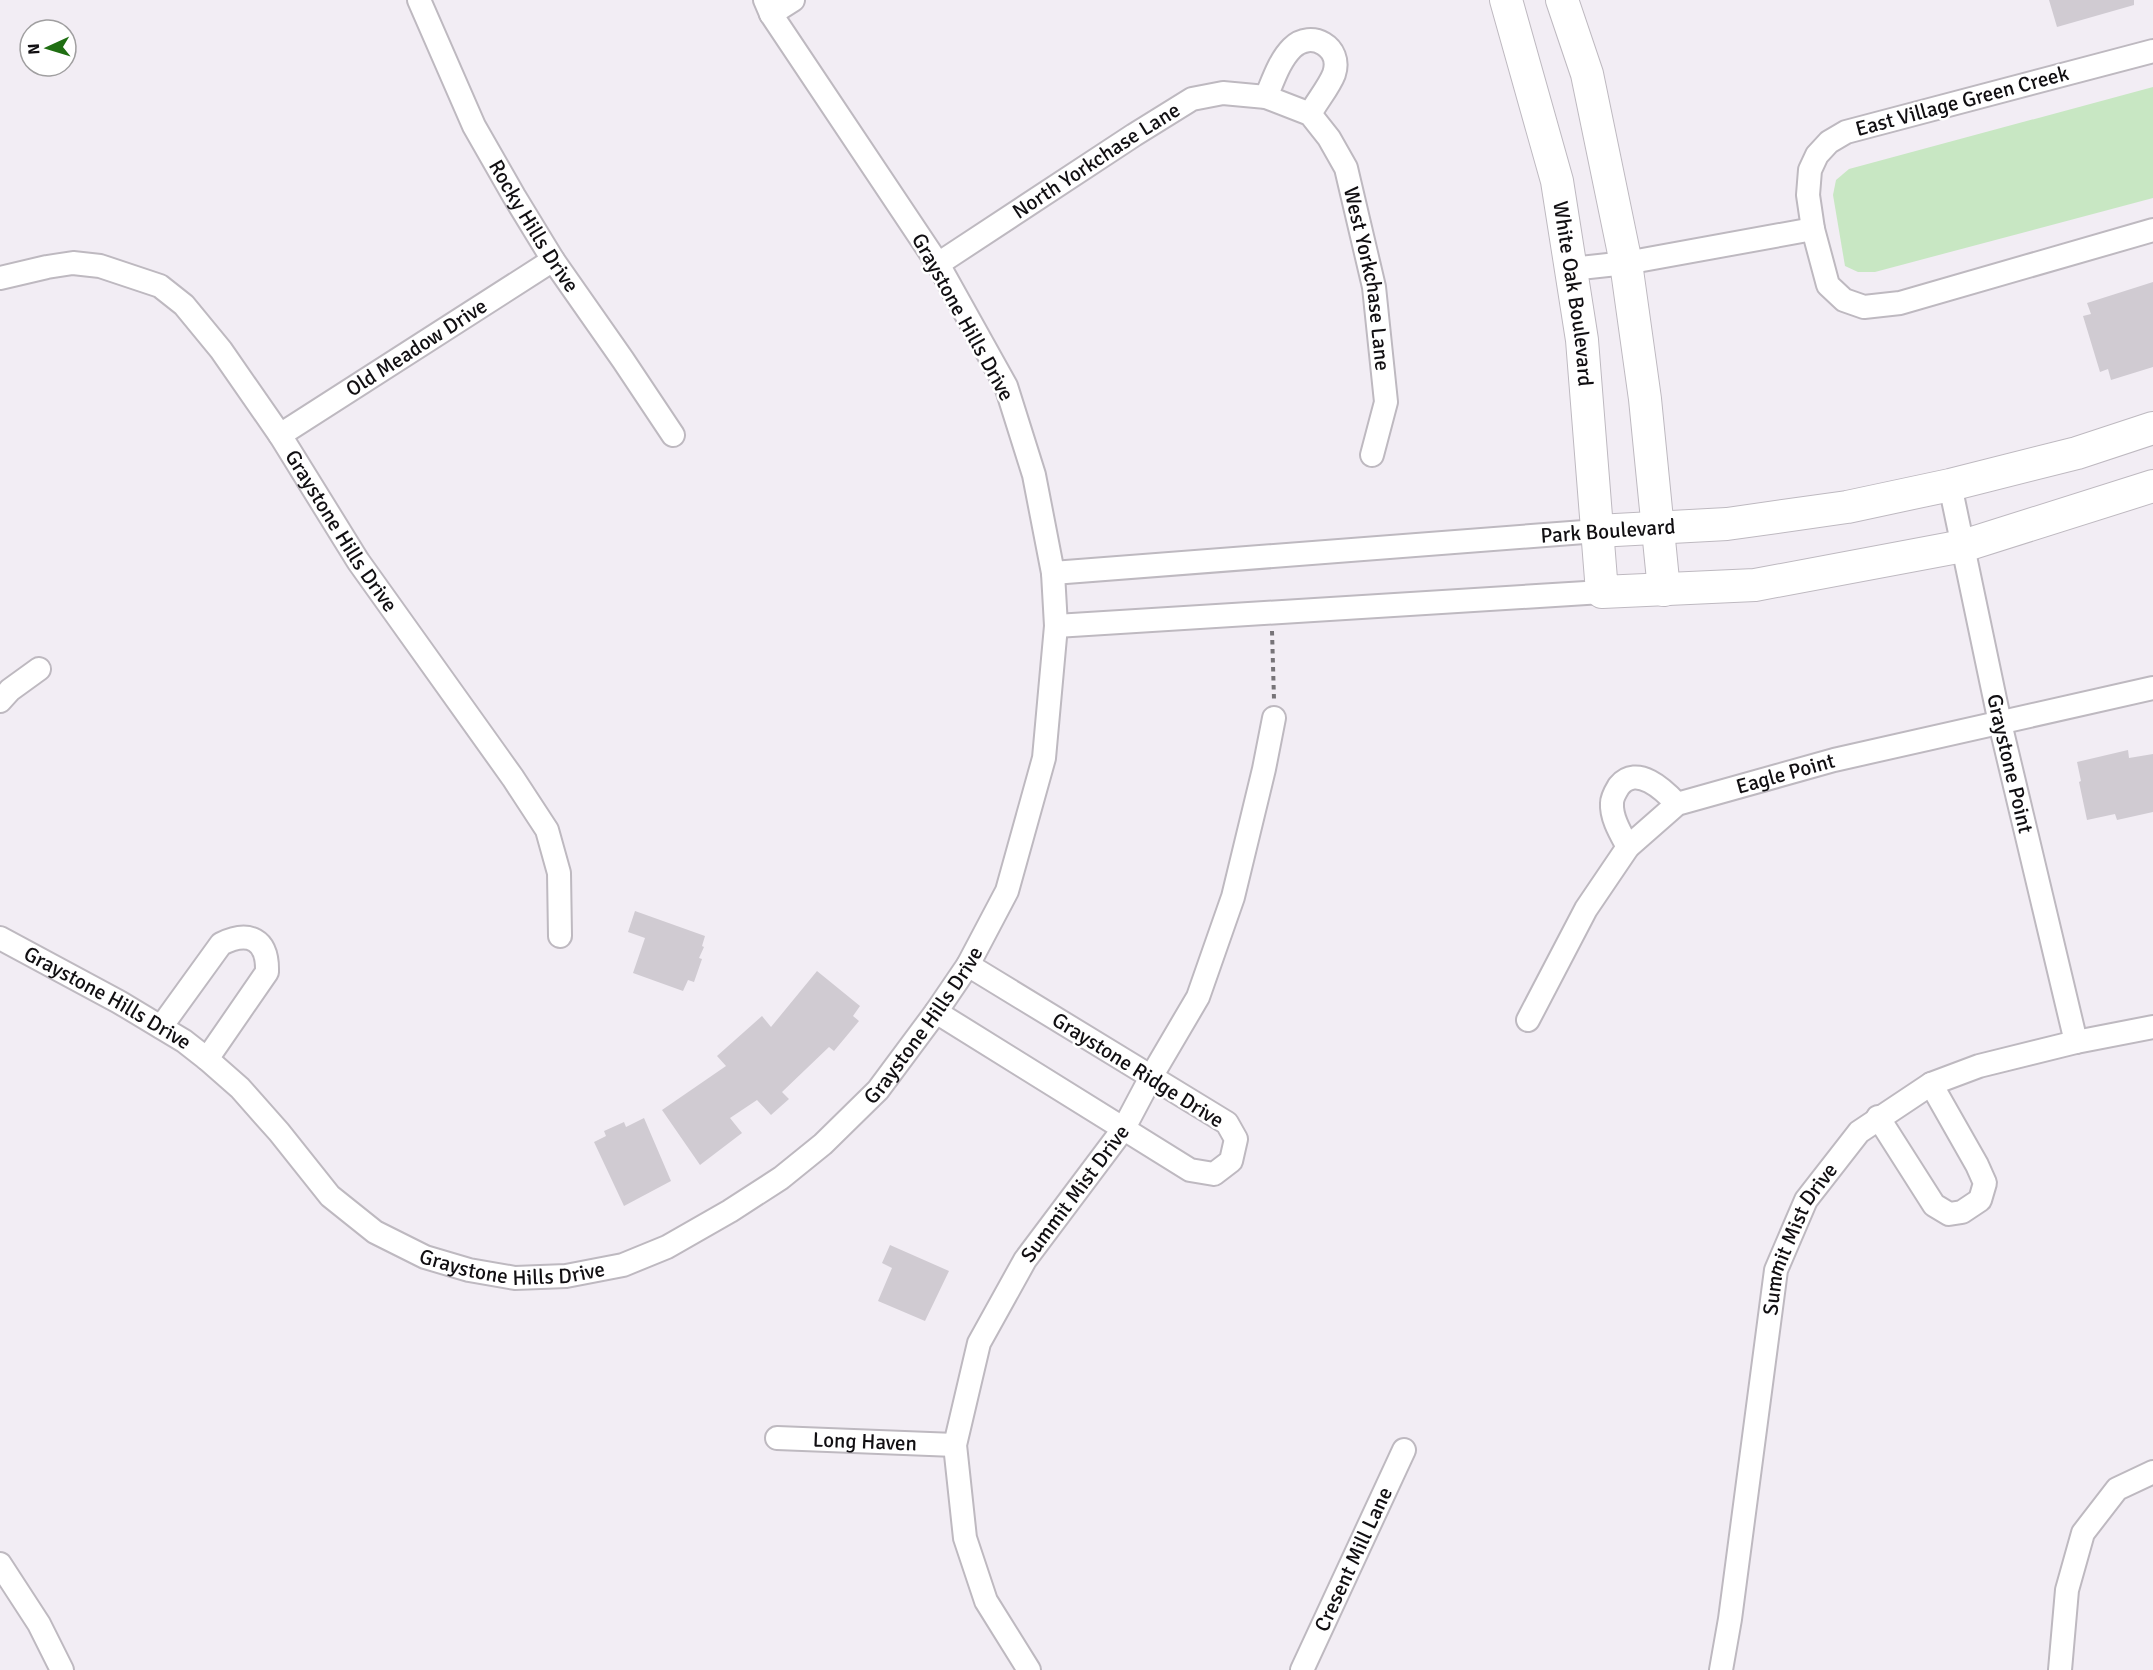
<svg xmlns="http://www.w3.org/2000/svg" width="2153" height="1670" font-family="Signika,sans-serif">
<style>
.green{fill:#c8e7c3}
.building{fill:#d0cbd2}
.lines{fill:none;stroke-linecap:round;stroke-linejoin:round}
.street-casing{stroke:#beb9c0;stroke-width:26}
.secondary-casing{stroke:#beb9c0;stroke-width:34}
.path{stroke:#777478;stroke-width:4;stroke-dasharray:4.5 4.5;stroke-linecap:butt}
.street{stroke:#fff;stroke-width:22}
.secondary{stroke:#fff;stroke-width:32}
.labels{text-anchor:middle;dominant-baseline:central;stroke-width:5;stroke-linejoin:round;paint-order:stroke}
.street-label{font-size:21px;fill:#110f12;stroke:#fff}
</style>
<rect width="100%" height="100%" fill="#f2edf4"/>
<!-- green -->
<path class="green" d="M2153,87V198L1875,272H1858L1845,266L1833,195L1836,180L1849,169Z"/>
<!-- building -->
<path class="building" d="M2049,0H2134V5L2057,27Z
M2153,282V367L2111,380L2108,369L2100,372L2083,316L2091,314L2087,303Z
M2128,750L2129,758L2153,754V812L2117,820L2115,814L2087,820L2079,782L2081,781L2077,762Z
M635,911L705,936L702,946L704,947L699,958L702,959L694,982L688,980L683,991L633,973L645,938L628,932Z
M817,971L860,1006L853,1016L859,1021L834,1051L829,1047L782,1092L789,1099L771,1115L757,1100L730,1118L742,1133L700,1165L662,1110L726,1066L717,1056L762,1016L771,1027Z
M644,1118L671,1181L624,1206L594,1142L606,1136L604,1131L624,1122L626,1127Z
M890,1245L949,1271L925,1321L878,1301L892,1268L882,1263Z"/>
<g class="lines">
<!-- street casing -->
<g class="street-casing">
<g id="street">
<path id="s1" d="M419,0L474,126L514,196L553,260L623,360L673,435"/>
<path d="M771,14L793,0"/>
<path d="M2153,51L1846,132L1829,142L1817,155L1810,170L1808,195L1813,229L1828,285L1844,300L1864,307L1900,303L2153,230"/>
<path d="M1266,97C1273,81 1279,61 1292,48C1311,29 1343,47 1334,74C1329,87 1317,101 1310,114"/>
<path id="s2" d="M938,264L1134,135L1192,99L1223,93L1266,97L1310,114L1329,138L1346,168L1374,287L1386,402L1372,455"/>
<path d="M1571,269L1626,263L1813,229"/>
<path id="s3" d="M0,278L47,267L73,263L100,266L160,286L184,305L221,350L280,435L358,561L513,778L547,830L559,873L560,936"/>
<path id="s4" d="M280,435L553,260"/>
<path id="s5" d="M1950,485L2000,723L2076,1042"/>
<path d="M1053,573L1597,531"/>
<path d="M1056,626L1602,592"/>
<path d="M0,701L10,690L39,669"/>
<path d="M1628,847C1621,834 1611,818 1612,803C1612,797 1616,791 1619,786C1637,764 1664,790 1677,804"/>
<path id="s6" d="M0,938L119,1002L184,1041L207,1059L240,1088L279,1132L330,1196L375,1232L425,1257L469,1270L515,1278L566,1276L623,1265L667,1247L730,1211L781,1178L823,1144L878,1090L936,1012L968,965L1007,891L1044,758L1056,626L1053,573L1034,475L1006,386L938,264L771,14L765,0"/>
<path d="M936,1012L1190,1170L1214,1174L1231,1161L1236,1139L1227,1123L968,965"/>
<path id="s7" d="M1528,1020L1586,909L1628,847L1677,804L1834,760L2153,688"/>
<path d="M161,1027L221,944C249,930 268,939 267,972L207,1059"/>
<path d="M1878,1117L1934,1205L1949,1214L1962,1212L1980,1200L1985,1183L1977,1165L1931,1084"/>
<path id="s8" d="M777,1438L955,1445"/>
<path d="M0,1564L39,1624L62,1670"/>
<path id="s9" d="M1029,1670L986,1601L965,1538L955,1445L979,1343L1025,1260L1124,1128L1151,1077L1198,997L1233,897L1264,769L1274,718"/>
<path id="s10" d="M1302,1670L1404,1450"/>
<path id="s11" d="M1721,1670L1730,1619L1776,1270L1806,1200L1859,1132L1931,1084L1979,1066L2076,1042L2153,1027"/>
<path d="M2060,1670L2067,1590L2083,1533L2117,1489L2153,1472"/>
</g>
</g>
<!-- secondary casing -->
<g class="secondary-casing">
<g id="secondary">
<path id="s12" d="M1506,0L1557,181L1582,340L1602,592L1755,585L1963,546L2153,486"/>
<path d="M1562,0L1587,74L1626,263L1645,399L1664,590"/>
<path d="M1597,531L1727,524L1847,507L1950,485L2077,453L2153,428"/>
</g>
</g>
<!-- path -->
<path class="path" d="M1272,631L1274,699"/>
<!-- street -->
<use href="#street" class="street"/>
<!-- secondary -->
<use href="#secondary" class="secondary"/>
</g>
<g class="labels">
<!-- street labels -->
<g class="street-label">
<text transform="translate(1962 101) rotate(-15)">East Village Green Creek</text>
<text stroke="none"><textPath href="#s2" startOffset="189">North Yorkchase Lane</textPath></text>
<text stroke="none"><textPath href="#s1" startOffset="254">Rocky Hills Drive</textPath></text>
<text stroke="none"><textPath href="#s2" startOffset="603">West Yorkchase Lane</textPath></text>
<text stroke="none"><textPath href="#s12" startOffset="302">White Oak Boulevard</textPath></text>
<text transform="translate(963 317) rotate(61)">Graystone Hills Drive</text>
<text stroke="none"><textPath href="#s4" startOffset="162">Old Meadow Drive</textPath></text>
<text stroke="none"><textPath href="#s3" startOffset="471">Graystone Hills Drive</textPath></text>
<text transform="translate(1608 531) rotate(-4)">Park Boulevard</text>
<text stroke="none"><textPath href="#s5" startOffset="285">Graystone Point</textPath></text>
<text stroke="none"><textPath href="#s7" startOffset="378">Eagle Point</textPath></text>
<text stroke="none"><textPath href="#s6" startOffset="123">Graystone Hills Drive</textPath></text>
<text stroke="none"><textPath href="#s6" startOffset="1131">Graystone Hills Drive</textPath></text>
<text transform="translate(1138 1070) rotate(32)">Graystone Ridge Drive</text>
<text stroke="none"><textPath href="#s9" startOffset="524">Summit Mist Drive</textPath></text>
<text stroke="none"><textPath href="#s11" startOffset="441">Summit Mist Drive</textPath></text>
<text stroke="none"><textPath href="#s6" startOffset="627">Graystone Hills Drive</textPath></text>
<text stroke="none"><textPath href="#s8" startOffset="88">Long Haven</textPath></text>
<text stroke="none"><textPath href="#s10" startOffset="122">Cresent Mill Lane</textPath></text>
</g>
</g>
<!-- north arrow -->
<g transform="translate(48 48) rotate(266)"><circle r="28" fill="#ffffff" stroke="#a09fa0" stroke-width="1.5"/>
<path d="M0-4.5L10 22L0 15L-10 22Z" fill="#1f6e12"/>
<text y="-9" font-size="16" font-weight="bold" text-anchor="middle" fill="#110f12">N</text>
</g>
</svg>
